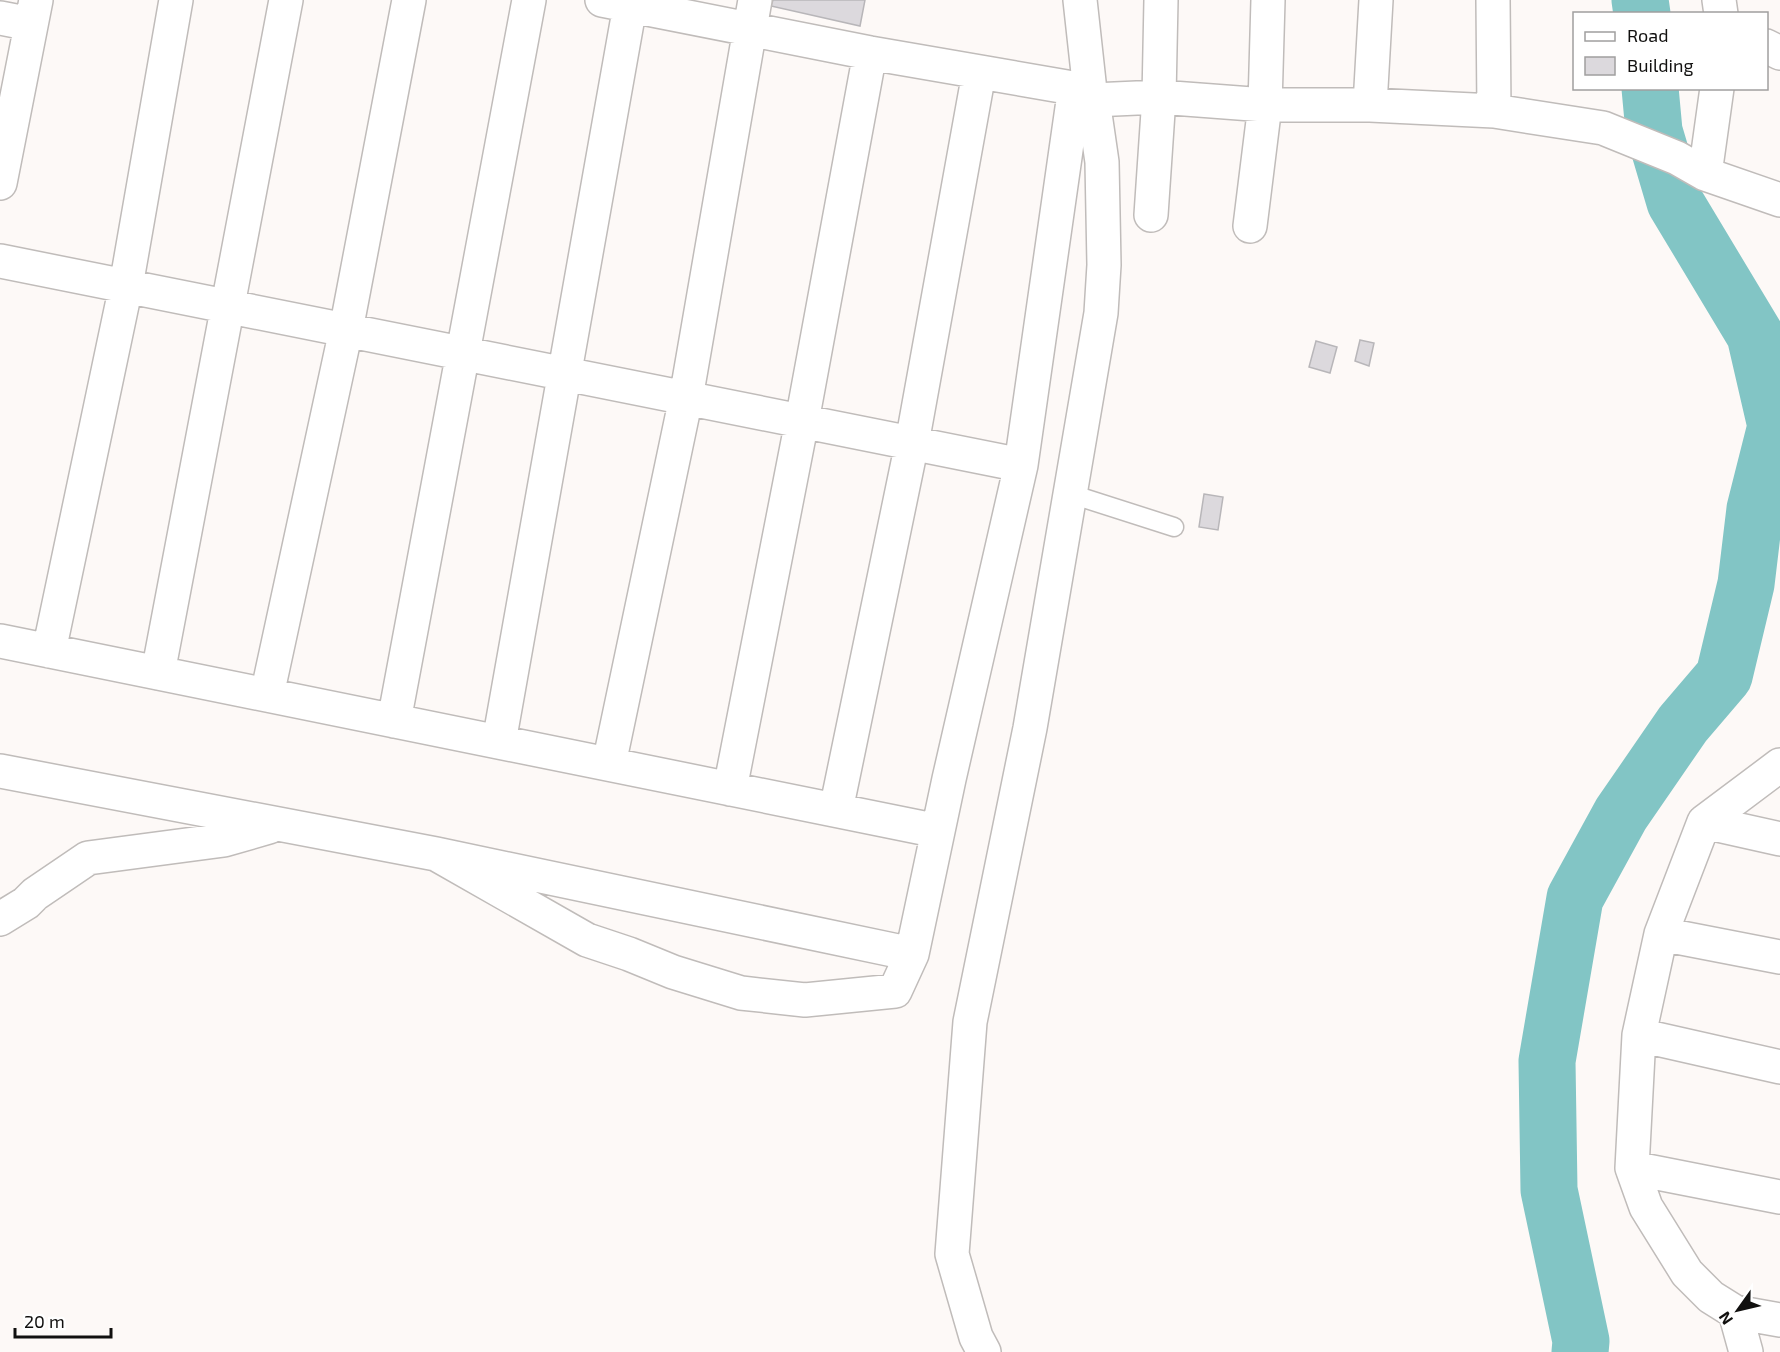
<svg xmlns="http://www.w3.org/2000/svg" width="1780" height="1352" font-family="'Exo 2',sans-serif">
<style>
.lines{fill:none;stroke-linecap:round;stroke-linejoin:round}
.river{stroke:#82c5c5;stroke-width:57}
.building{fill:#dcd9dd;stroke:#b8b6b9;stroke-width:1.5}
.lane-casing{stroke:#c0bcba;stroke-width:21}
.street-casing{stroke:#c0bcba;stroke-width:36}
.secondary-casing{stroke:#c0bcba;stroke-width:36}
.lane{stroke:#fff;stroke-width:18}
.street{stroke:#fff;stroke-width:33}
.secondary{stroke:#fff;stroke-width:33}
</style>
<rect width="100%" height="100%" fill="#fdf9f7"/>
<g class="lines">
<!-- river -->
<path class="river" d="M1640,0L1642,14
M1580,1352L1581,1341L1549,1190L1547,1061L1575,898L1621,814L1683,724L1724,676L1746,584L1755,509L1776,426L1755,335L1675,202L1654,131L1650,88"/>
</g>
<!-- building -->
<path class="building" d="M773,0H865L860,26L771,6Z
M1360,340L1374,343L1369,366L1355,361Z
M1316,341L1337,347L1330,373L1309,367Z
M1204,494L1223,497L1218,530L1199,527Z"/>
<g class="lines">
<!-- lane casing -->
<g class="lane-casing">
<path id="lane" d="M1071,494L1174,527"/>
</g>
<!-- street casing -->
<g class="street-casing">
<path id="street" d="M602,0L870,53L1090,91
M1493,0L1494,111
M1719,0L1721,14
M0,18L31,24
M1766,46L1780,53
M1093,100L1159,97L1265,105H1370L1494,111L1603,128L1677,158L1705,174L1780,200
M1370,105L1376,0
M1705,174L1717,88
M0,183L36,0
M1151,215L1159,97L1161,0
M1250,226L1265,105L1268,0
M0,261L1021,465
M0,641L938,831
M49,651L126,286L176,0
M158,673L286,0
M267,695L346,330L409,0
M394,721L529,0
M499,742L631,0
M609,764L686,398L755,0
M0,771L436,854L912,954
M730,789L802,421L870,53
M836,810L912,443L979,73
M1704,822L1780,839
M436,854L587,940L629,954L673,972L741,993L805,1000L895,991L912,954L949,779L1021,465L1075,87
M0,919L26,903L35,894L88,858L224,840L269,827
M1661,934L1780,957
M1639,1035L1780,1067
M1632,1168L1780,1197
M1735,1312L1780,1320
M1746,1352L1735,1312L1711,1297L1687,1273L1646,1207L1632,1168L1639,1035L1661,934L1704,822L1780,765"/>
</g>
<!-- secondary casing -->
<g class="secondary-casing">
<path id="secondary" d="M984,1352L976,1337L952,1254L970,1022L1030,728L1101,313L1104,265L1102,162L1093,100L1090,91L1080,0"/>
</g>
<!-- lane -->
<use href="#lane" class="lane"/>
<!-- street -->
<use href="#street" class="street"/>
<!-- secondary -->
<use href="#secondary" class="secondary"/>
</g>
<!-- legend -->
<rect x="1573" y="12" width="195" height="78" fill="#ffffff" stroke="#a09f9f" stroke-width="1.5"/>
<rect x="1585" y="32" width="30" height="9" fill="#ffffff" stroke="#a09f9f" stroke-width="1.5"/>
<text x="1627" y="42" font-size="18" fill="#11100f">Road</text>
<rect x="1585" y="57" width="30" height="18" fill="#dcd9dd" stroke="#a09f9f" stroke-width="1.5"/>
<text x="1627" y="72" font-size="18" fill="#11100f">Building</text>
<!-- north arrow -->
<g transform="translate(1738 1310) rotate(236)" stroke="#ffffff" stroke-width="4.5" paint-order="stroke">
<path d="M0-4.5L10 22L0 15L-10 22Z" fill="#11100f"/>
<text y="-9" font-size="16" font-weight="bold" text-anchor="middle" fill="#11100f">N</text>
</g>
<!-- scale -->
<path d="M15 1328v9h96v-9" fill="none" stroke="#11100f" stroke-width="3"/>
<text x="24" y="1328" font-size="18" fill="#11100f" stroke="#ffffff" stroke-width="4.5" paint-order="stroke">20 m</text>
</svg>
